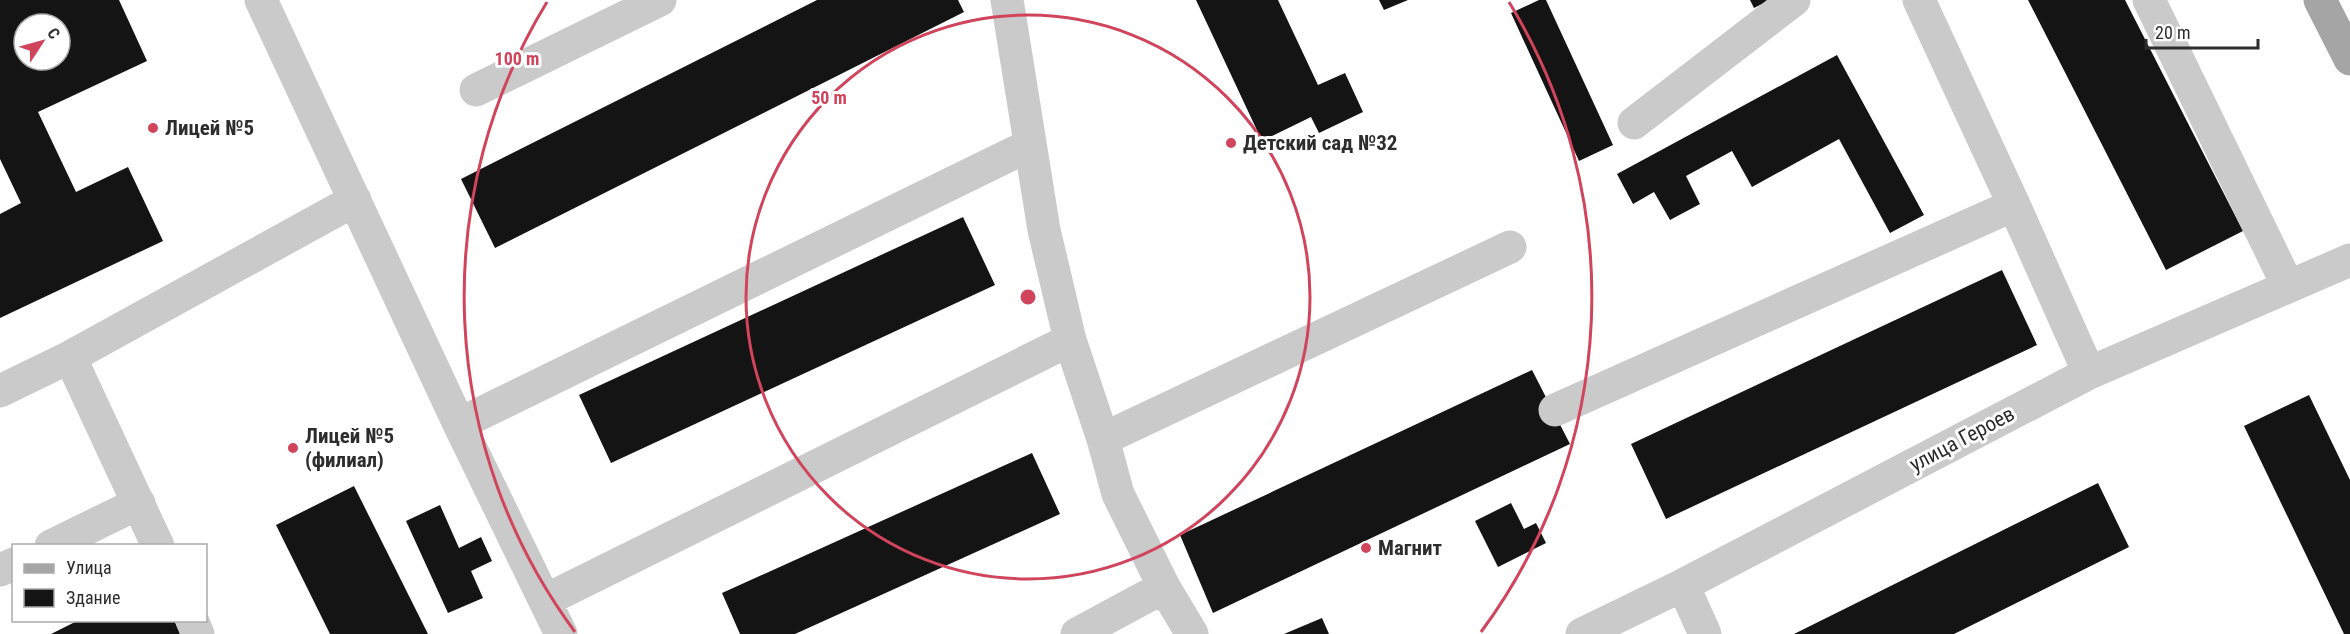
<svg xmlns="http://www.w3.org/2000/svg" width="2350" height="634" font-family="'Roboto Condensed',sans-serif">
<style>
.building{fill:#141414;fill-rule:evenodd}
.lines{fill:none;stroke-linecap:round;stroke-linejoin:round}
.minor{stroke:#cacaca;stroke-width:33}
.major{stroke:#a5a5a5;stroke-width:33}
.ring{fill:none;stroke:#d0445c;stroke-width:3}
.poi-dot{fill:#d0445c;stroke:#fff;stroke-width:2}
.labels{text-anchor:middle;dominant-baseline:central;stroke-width:6;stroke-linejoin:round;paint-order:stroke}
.poi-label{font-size:21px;font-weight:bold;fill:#2d2d2d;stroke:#fff;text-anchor:start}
.street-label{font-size:21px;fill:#2d2d2d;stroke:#fff}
.centre{fill:#d0445c;stroke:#fff;stroke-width:3}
.ring-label{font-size:18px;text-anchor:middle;font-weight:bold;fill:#d0445c;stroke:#fff;stroke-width:6;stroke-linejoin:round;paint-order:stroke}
</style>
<rect width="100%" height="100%" fill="#fff"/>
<!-- building -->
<path class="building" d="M0,0H119L147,61L38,112L76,192L128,167L163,241L0,318V214L21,203L0,159ZM24,24H60V60H24Z
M817,0H958L964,12L495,248L461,179Z
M1196,0H1278L1318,85L1345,73L1363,112L1319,133L1311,117L1262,141Z
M1379,0H1408L1384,10Z
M1539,0H1546L1613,145L1579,161L1511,13Z
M1750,0H1770L1754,8Z
M2028,0H2125L2243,231L2166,270Z
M1837,55L1924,215L1890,233L1839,139L1752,187L1732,151L1686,176L1700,204L1670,220L1654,192L1633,204L1617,174Z
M963,217L995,285L611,463L579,395Z
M2002,270L2037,345L1666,519L1631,444Z
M1532,370L1570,444L1213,613L1180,535Z
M2309,395L2350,480V634H2344L2244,426Z
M1032,453L1060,514L795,634H740L722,593Z
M2098,483L2129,547L1954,634H1794Z
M354,486L428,634H330L276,525Z
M1511,503L1524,529L1536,523L1546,543L1498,567L1475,521Z
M440,505L459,548L481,537L492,561L471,571L483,598L448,613L406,521Z
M1322,618L1329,634H1284Z
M79,620H174L180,634H51Z"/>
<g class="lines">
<!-- minor -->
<path class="minor" d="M261,0L459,424L561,634
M1007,0L1044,230L1070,340L1103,439L1118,494L1164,587L1192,634
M1919,0L2014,205
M2149,0L2288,286
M476,90L660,0
M1634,123L1794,0
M70,357L355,200
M0,391L70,357L158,546
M1555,410L2014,205L2089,373
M459,424L1030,145
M1103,439L1510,247
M51,546L139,503
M0,570L14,564
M1683,585L1705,634
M546,600L1070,340
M192,620L198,634
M1077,634L1164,587
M1582,634L1683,585L2089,373L2350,260"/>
<!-- major -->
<path class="major" d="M2320,0L2350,59"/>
</g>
<!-- distance rings -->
<g class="ring">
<circle cx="1028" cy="297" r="282"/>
<path d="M575 632A564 564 0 0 1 547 2M1509 2A564 564 0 0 1 1481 632"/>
</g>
<!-- markers -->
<g class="poi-dot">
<circle cx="153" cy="128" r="6"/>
<circle cx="1231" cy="143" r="6"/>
<circle cx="293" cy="448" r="6"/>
<circle cx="1366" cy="548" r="6"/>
</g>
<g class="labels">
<!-- poi labels -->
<g class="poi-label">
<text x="165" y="128">Лицей №5</text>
<text x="1243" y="143">Детский сад №32</text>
<text x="305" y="436">Лицей №5<tspan x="305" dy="24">(филиал)</tspan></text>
<text x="1378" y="548">Магнит</text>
</g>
<!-- street labels -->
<g class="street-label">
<text transform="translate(1962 439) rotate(-28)">улица Героев</text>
</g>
</g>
<circle cx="1028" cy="297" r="9" class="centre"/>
<g class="ring-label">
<text x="517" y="65">100 m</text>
<text x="829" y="104">50 m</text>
</g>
<!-- legend -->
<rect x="12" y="544" width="195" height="78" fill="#ffffff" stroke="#ababab" stroke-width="1.5"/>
<rect x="24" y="564" width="30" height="9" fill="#a5a5a5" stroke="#ababab" stroke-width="1.5"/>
<text x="66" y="574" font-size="18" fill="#2d2d2d">Улица</text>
<rect x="24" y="589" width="30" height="18" fill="#141414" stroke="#ababab" stroke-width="1.5"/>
<text x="66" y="604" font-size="18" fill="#2d2d2d">Здание</text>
<!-- north arrow -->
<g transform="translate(42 42) rotate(54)"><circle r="28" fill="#ffffff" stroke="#ababab" stroke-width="1.5"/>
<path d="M0-4.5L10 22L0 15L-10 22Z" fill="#d0445c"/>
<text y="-9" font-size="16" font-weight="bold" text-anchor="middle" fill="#2d2d2d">С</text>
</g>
<!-- scale -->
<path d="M2146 39v9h112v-9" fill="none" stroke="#2d2d2d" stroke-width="3"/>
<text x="2155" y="39" font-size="18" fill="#2d2d2d" stroke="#ffffff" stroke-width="4.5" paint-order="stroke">20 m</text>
</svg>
